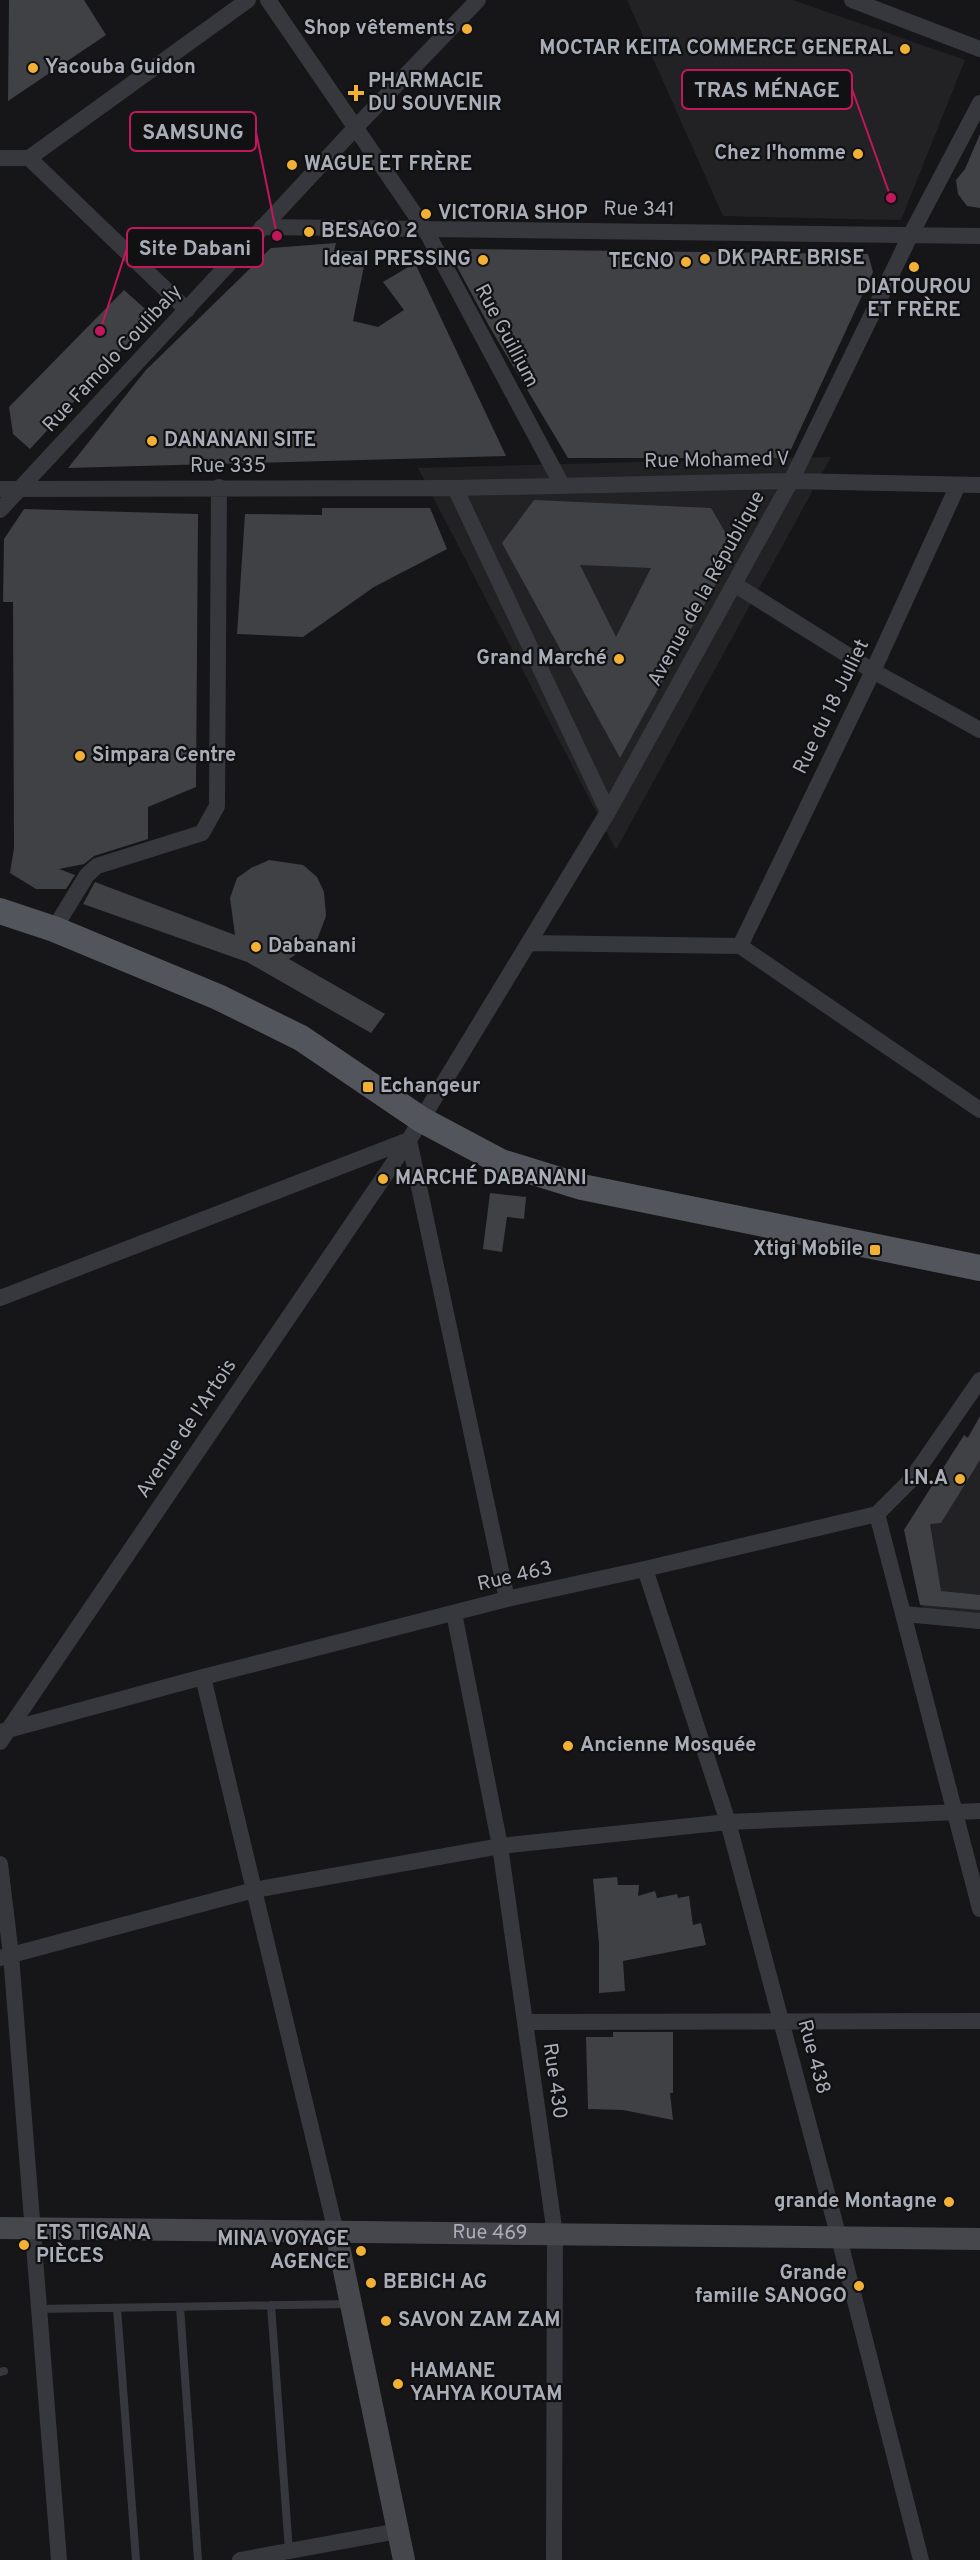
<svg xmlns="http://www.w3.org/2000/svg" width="980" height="2560" font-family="Overpass,sans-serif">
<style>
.built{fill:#222225}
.building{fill:#404145;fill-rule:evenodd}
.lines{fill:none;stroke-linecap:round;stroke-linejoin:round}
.lane{stroke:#37383d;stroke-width:8}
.street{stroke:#37383d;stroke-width:16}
.secondary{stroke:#45474d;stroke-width:22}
.primary{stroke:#53555c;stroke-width:26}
.poi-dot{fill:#f2b134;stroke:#111113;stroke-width:2}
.labels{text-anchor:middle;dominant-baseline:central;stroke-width:4.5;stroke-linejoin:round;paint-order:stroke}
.poi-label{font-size:20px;font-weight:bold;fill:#a8adb8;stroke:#111113;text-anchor:start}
.street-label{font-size:20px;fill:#a8adb8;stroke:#111113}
.leader{fill:none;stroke:#c2185b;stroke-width:2}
.callout-dot{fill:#c2185b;stroke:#111113;stroke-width:2}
.callout{fill:#111113;stroke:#c2185b;stroke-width:2}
.callout-label{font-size:21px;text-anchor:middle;font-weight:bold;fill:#a8adb8}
</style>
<rect width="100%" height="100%" fill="#161618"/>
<!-- built -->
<path class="built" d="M627,0H793L965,60L901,220L723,216Z
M831,457L616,850L418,468Z
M980,1418V1614L923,1609L906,1528Z"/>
<!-- building -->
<path class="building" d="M9,0H84L106,35L8,101Z
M980,134V208L967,206L958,194L956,180L965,169Z
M336,243L334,251H367L353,321L378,327L404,310L383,282L415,263L506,456L68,468L146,370L271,248Z
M464,249L868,254L873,272L787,458H568L489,326L455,263Z
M124,290L153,316L30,449L13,434L9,407Z
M534,500L711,508L735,549L620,758L502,543ZM580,565L651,568L616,637Z
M322,508H430L447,549L374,587L303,637L237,634L245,514L322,515Z
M24,509L198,514L196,787L148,807V839L94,856L84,864L59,869L75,875L66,889H36L10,873L14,848L13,602H3L4,539Z
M269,860L303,865L317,877L324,892L326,916L317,940L289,959L385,1014L371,1033L247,962L83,904L95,882L235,935L230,898L237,878L251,868Z
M490,1193L526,1197L524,1219L507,1217L502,1252L483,1249Z
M980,1416V1460L941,1523L930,1524L941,1591L980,1595V1610L920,1605L904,1530L964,1435L968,1438Z
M617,1877L618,1885H639L638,1896L655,1891L657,1898L677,1894L678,1898L689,1896L693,1925L701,1923L706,1945L623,1961L625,1991L599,1993V1944L593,1879Z
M613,2032H673V2093H670L673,2120L623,2110L588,2109L586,2037H613Z"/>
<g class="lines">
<!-- lane -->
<path class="lane" d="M271,2305L289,2551
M180,2307L198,2560
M117,2308L136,2560
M38,2309L351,2304
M0,2372L4,2371"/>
<!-- street -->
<path class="street" d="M268,0L425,229L562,485
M852,0L980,49
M0,158H29L248,0
M29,158L187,310
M262,227L980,236
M455,488L608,812
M0,489L455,488L791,481L980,485
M0,510L356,127L478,0
M734,584L873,671L980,730
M54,929L87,875L97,866L202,833L217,806L219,487
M529,943L740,946L980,1110
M740,946L873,671L958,485
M409,1140L507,1599
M0,1298L409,1140
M877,1514L980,1909
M645,1569L728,1822L839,2238L921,2560
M454,1613L500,1846L555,2234L554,2560
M904,1614L980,1621
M203,1677L336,2232
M4,1731L203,1677L507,1599L645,1569L877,1514L910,1481L980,1380
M0,1742L409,1140L608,812L791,481L911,234L980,103
M0,1864L11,1955L59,2560
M0,1958L254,1890L500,1846L728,1822L980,1811
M525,2022L980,2021
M240,2560L398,2531"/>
<!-- secondary -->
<g class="secondary">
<path id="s1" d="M0,2228L980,2239"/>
<path d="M336,2232L404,2560"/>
</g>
<!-- primary -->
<path class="primary" d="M0,911L54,929L218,997L301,1038L422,1120L501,1162L582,1187L980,1268"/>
</g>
<!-- markers -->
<g class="poi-dot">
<circle cx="467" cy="29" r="6"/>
<circle cx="905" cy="49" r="6"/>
<circle cx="33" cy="68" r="6"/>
<path d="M353 84h6v6h6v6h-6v6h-6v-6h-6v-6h6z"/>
<circle cx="858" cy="154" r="6"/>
<circle cx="292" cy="165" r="6"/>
<circle cx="426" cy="214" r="6"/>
<circle cx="309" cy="232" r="6"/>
<circle cx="705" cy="259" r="6"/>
<circle cx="483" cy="260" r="6"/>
<circle cx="686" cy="262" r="6"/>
<circle cx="914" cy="267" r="6"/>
<circle cx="152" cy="441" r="6"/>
<circle cx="619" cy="659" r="6"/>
<circle cx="80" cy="756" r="6"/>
<circle cx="256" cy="947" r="6"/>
<rect x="362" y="1081" width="12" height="12" rx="3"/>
<circle cx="383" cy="1179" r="6"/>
<rect x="869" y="1244" width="12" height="12" rx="3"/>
<circle cx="960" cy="1479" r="6"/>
<circle cx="568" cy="1746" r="6"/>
<circle cx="949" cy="2202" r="6"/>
<circle cx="24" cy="2245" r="6"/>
<circle cx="361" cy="2251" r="6"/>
<circle cx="371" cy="2283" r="6"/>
<circle cx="859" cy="2286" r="6"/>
<circle cx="386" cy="2321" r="6"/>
<circle cx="398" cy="2384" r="6"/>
</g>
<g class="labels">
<!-- poi labels -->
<g class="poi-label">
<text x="455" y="29" text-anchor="end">Shop vêtements</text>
<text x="893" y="49" text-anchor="end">MOCTAR KEITA COMMERCE GENERAL</text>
<text x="45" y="68">Yacouba Guidon</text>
<text x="368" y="82">PHARMACIE<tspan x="368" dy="23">DU SOUVENIR</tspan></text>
<text x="846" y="154" text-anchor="end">Chez l'homme</text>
<text x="304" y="165">WAGUE ET FRÈRE</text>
<text x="438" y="214">VICTORIA SHOP</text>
<text x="321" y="232">BESAGO 2</text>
<text x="717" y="259">DK PARE BRISE</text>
<text x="471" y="260" text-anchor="end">Ideal PRESSING</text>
<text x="674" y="262" text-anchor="end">TECNO</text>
<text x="914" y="288" text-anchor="middle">DIATOUROU<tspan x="914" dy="23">ET FRÈRE</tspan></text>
<text x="164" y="441">DANANANI SITE</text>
<text x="607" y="659" text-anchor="end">Grand Marché</text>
<text x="92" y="756">Simpara Centre</text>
<text x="268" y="947">Dabanani</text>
<text x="380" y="1087">Echangeur</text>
<text x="395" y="1179">MARCHÉ DABANANI</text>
<text x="863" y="1250" text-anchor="end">Xtigi Mobile</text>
<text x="948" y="1479" text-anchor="end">I.N.A</text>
<text x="580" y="1746">Ancienne Mosquée</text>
<text x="937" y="2202" text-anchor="end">grande Montagne</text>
<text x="36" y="2234">ETS TIGANA<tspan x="36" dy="23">PIÈCES</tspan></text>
<text x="349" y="2240" text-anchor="end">MINA VOYAGE<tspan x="349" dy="23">AGENCE</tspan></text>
<text x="847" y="2274" text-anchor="end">Grande<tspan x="847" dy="23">famille SANOGO</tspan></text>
<text x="383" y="2283">BEBICH AG</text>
<text x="398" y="2321">SAVON ZAM ZAM</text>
<text x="410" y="2372">HAMANE<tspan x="410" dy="23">YAHYA KOUTAM</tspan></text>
</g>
<!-- street labels -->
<g class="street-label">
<text transform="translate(639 210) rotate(1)">Rue 341</text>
<text transform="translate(506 336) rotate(62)">Rue Guillium</text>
<text transform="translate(113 359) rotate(-47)">Rue Famolo Coulibaly</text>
<text transform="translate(717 461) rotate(-1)">Rue Mohamed V</text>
<text x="228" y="467">Rue 335</text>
<text transform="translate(707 589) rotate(-61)">Avenue de la République</text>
<text transform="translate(832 707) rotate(-64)">Rue du 18 Julliet</text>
<text transform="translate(187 1429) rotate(-56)">Avenue de l'Artois</text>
<text transform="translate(515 1577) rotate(-13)">Rue 463</text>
<text transform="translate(813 2057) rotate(75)">Rue 438</text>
<text transform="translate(554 2081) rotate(82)">Rue 430</text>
<text stroke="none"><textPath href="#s1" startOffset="490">Rue 469</textPath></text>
</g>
</g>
<!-- callouts -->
<path class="leader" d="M891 198L852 89M277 236L256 132M100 331L127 248"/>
<g class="callout-dot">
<circle cx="891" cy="198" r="6"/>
<circle cx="277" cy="236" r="6"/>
<circle cx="100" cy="331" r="6"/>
</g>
<g class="callout">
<rect x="682" y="70" width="170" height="39" rx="6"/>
<rect x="130" y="112" width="126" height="39" rx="6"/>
<rect x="127" y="228" width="136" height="39" rx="6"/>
</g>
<g class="callout-label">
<text x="767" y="97">TRAS MÉNAGE</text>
<text x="193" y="139">SAMSUNG</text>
<text x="195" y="255">Site Dabani</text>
</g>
</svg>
